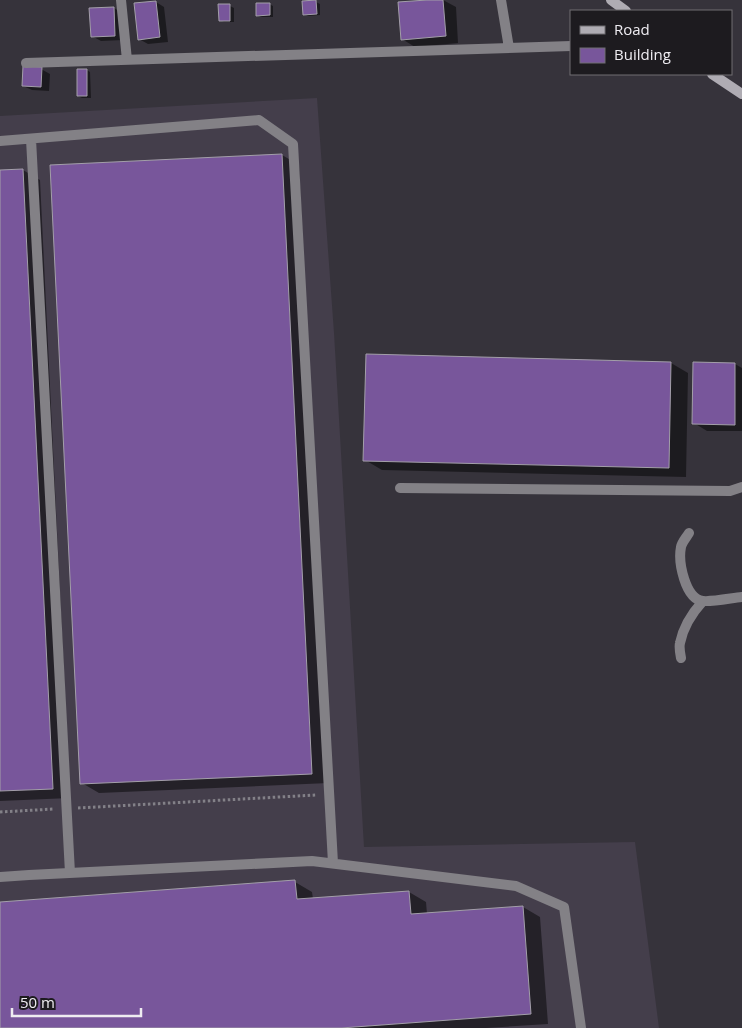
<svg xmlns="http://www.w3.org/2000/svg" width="742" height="1028" font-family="'Open Sans',sans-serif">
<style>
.built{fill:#443e4b}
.shadow{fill:#0007}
.building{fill:#78569b;stroke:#a39fa9}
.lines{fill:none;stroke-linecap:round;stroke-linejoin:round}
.path{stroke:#838188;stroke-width:3;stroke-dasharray:2.5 2.5;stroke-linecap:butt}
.lane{stroke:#838186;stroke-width:10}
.street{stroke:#838186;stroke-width:10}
.secondary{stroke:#afacb3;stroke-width:10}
</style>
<rect width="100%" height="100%" fill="#36333b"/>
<!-- built -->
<path class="built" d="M317,98L334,333L364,847L635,842L659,1028H0V116Z"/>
<!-- shadow -->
<path class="shadow" d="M443,0L456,7L458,43L415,47L402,39Z
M156,2L164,7L168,42L148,44L139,39Z
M316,2L320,4V15L308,16L304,14Z
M269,4L273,6V17H261L257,15Z
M230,6L234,8V22H224L220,20Z
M114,8L122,13L123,40L101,41L92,36Z
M41,69L50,74L49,91L32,90L23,86Z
M87,70L90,72L91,98H82L78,96Z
M282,155L299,165L329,783L99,793L82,783L52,166Z
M23,170L40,180L70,798L0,801V171Z
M671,363L688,373L686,477L382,470L365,460Z
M694,364H735L742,368V431H707L694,423Z
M295,882L312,892L313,899L409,892L426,902L427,914L523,907L540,917L548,1024L486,1028H0V903Z"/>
<!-- building -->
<path class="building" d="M316,0L317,14L303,15L302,1Z
M427,0H443L446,36L401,40L398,2Z
M156,1L160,37L138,40L134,3Z
M256,3H270V15L256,16Z
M218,4H230V21H219Z
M114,7L115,36L91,37L89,8Z
M23,66L42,67L41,87L22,86Z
M77,69H87V96H77Z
M282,154L312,774L80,784L50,165Z
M23,169L53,789L0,791V170Z
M366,354L671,362L669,468L363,461Z
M693,362L735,363V425L692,424Z
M295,880L297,899L409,891L411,914L523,906L531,1014L341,1028H0V902Z"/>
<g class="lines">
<!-- path -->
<path class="path" d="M78,808L316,795
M0,812L54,809"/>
<!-- lane -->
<path class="lane" d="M31,139L70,873
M0,141L259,120L293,144L333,863
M400,488L730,491L742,487
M689,533C686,538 682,542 681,547C678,562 685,599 703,601C712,602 732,598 742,597
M681,658C680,653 679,647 680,643C683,628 693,612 703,601
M0,877L29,875L312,861L516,886L564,907L581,1028"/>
<!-- street -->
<path class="street" d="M121,0L127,60
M501,0L509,48
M26,63L571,46"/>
<!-- secondary -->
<path class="secondary" d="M611,0L626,11
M712,74L742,94"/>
</g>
<!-- legend -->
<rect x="570" y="10" width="162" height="65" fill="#1d1b1f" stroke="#716f73"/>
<rect x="580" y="26" width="25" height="8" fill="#afacb3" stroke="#716f73"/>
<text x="614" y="35" font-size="15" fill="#eeecf1">Road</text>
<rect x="580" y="48" width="25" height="15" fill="#78569b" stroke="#716f73"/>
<text x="614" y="60" font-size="15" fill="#eeecf1">Building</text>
<!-- scale -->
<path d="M12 1008v8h129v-8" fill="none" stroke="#eeecf1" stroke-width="2.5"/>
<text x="20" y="1008" font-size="15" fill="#eeecf1" stroke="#1d1b1f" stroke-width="4" paint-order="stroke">50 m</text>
</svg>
